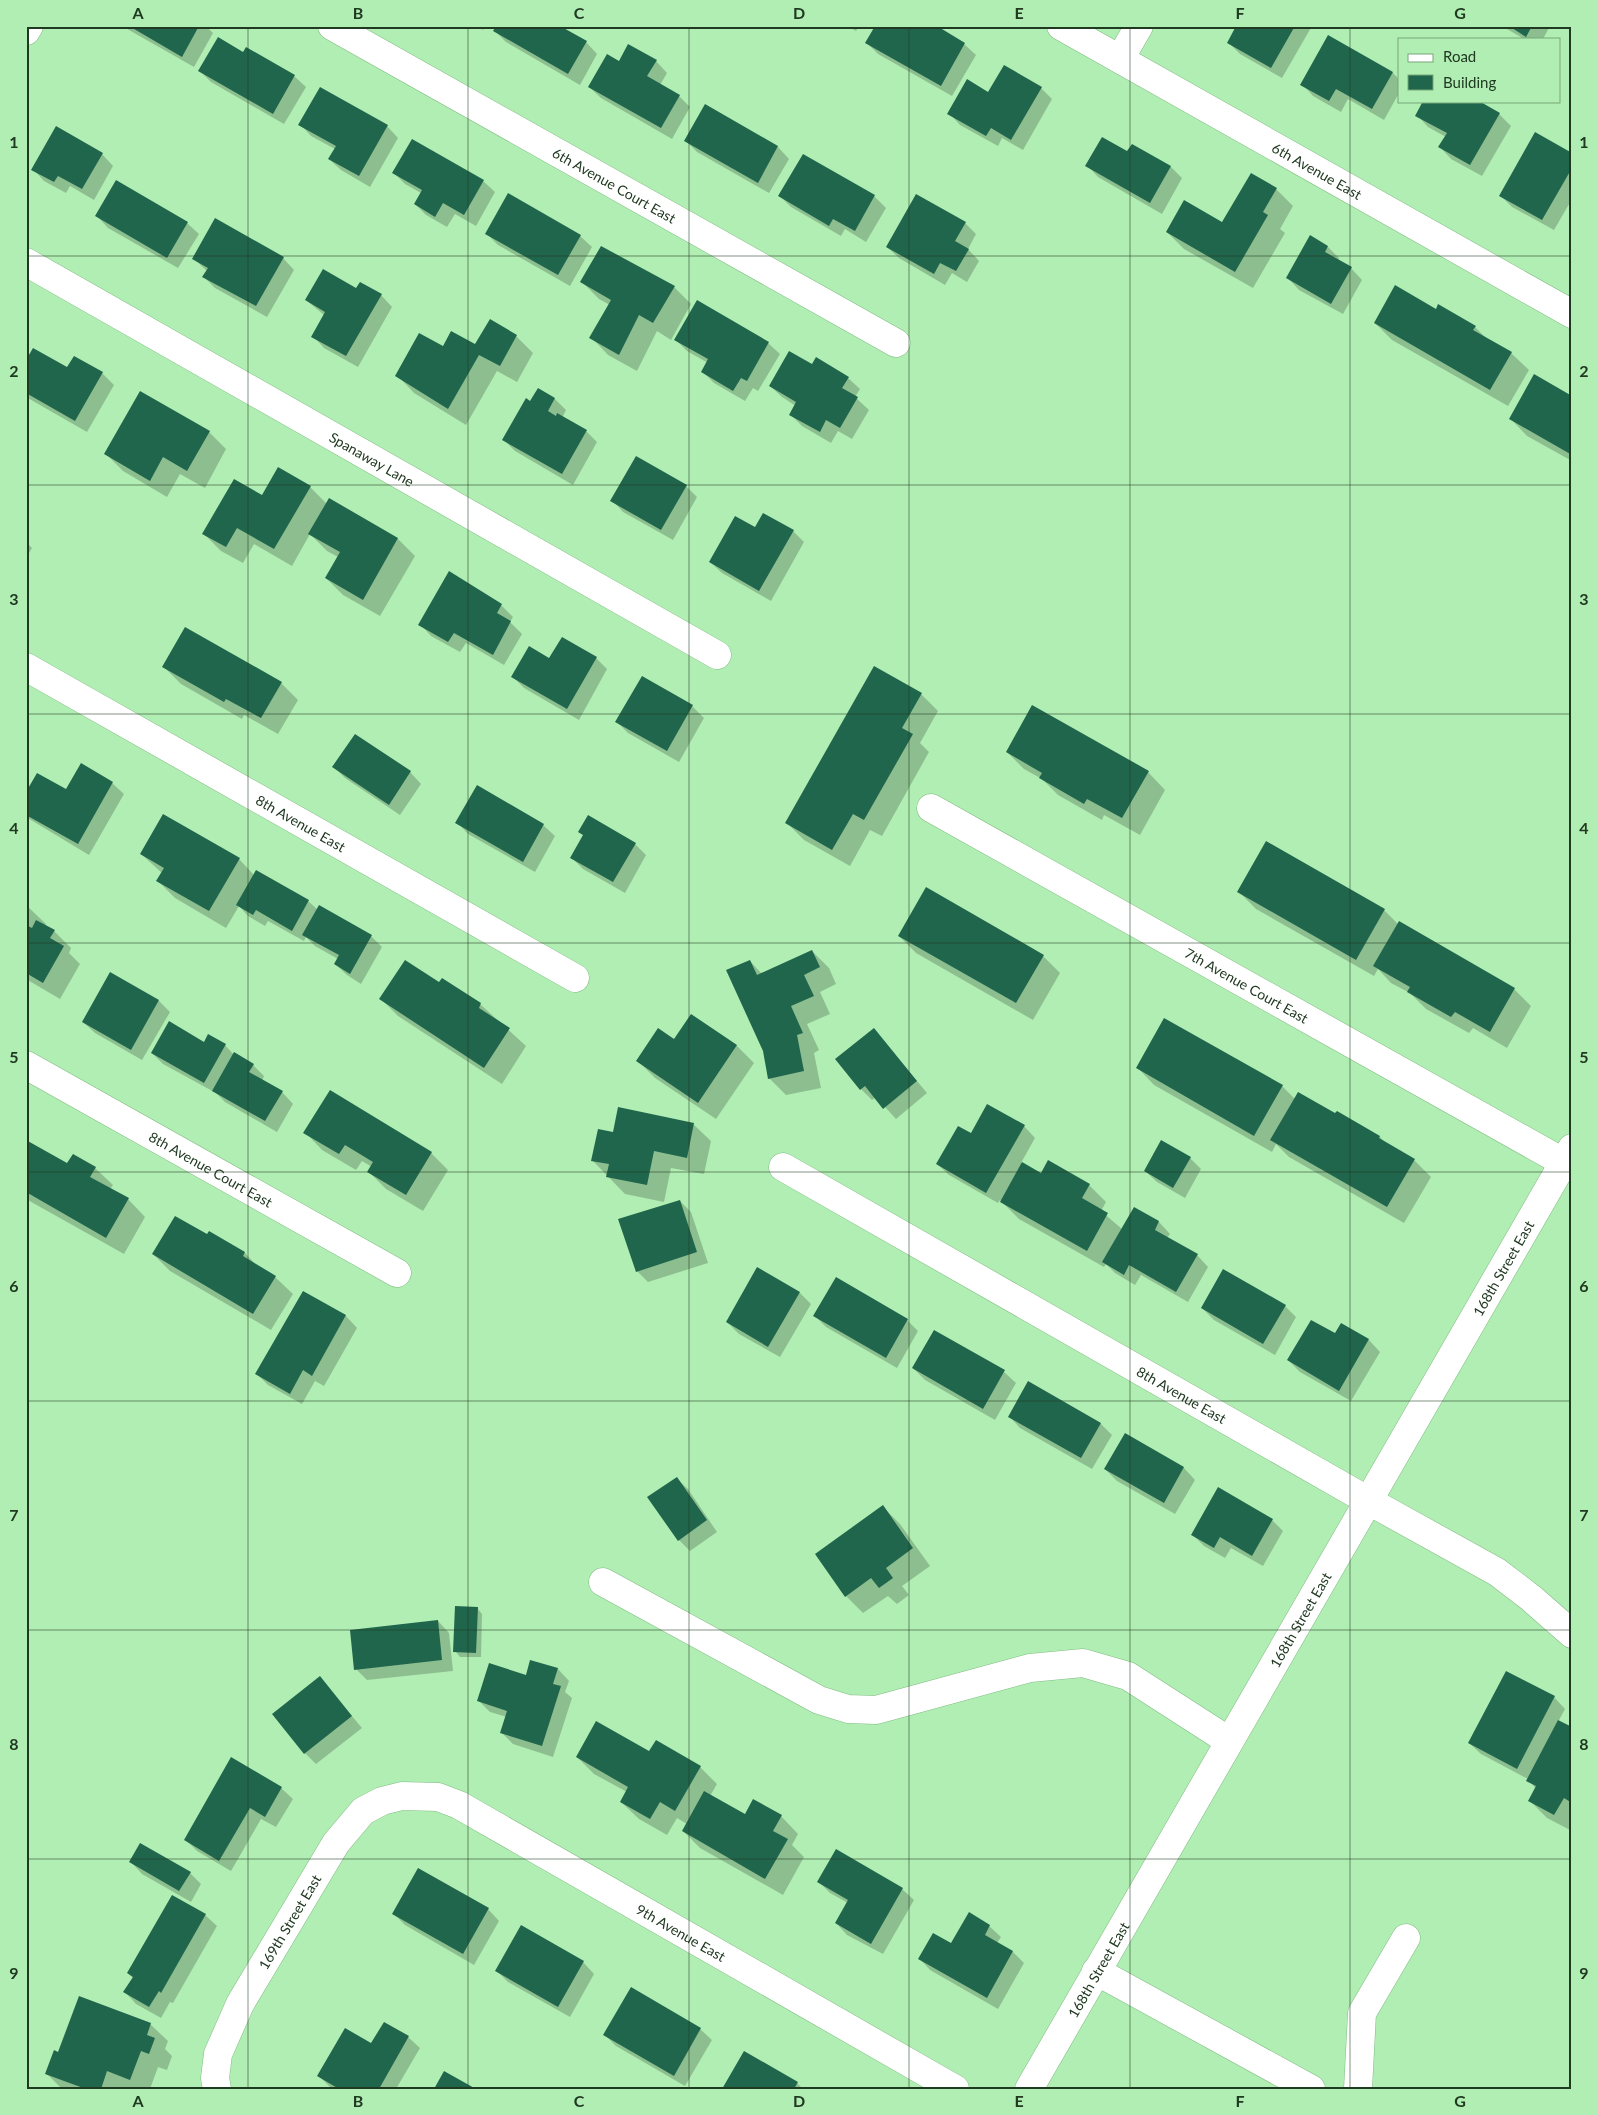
<svg xmlns="http://www.w3.org/2000/svg" width="1598" height="2115" font-family="Lato,sans-serif">
<style>
.shadow{fill:#0003}
.building{fill:#20664d}
.lines{fill:none;stroke-linecap:round;stroke-linejoin:round}
.minor-casing{stroke:#80bc83;stroke-width:29}
.minor{stroke:#fff;stroke-width:28}
.grid{fill:none;stroke:#203921;stroke-width:1;stroke-opacity:0.55}
.labels{text-anchor:middle;dominant-baseline:central;stroke-width:5;stroke-linejoin:round;paint-order:stroke}
.street-label{font-size:14px;fill:#203921;stroke:#b1eeb3}
.neatline{fill:none;stroke:#203921;stroke-width:2}
.grid-label{font-size:16px;text-anchor:middle;font-weight:bold;fill:#203921}
</style>
<rect width="100%" height="100%" fill="#b1eeb3"/>
<!-- shadow -->
<path class="shadow" d="M122,26H206L213,33L194,67Z
M477,26H485L483,30Z
M847,26H859L856,31Z
M1238,26H1312L1282,78L1240,54L1229,43Z
M1502,26H1550L1543,39H1524Z
M495,31L586,42L597,54L580,85L506,42Z
M1329,37L1393,73L1399,79V93L1384,120L1348,99L1341,112L1313,96L1302,84Z
M867,43L964,44L976,55L952,96L878,54Z
M244,54L294,76L306,87L284,124L211,82L200,71Z
M656,61L667,73L660,85L679,96L690,107L672,139L601,98L589,87L620,63Z
M1041,88L1052,99L1023,150L1002,138L998,146L960,125L949,113L989,93Z
M1476,101L1499,114L1511,126L1482,176L1451,159L1440,147L1446,137L1428,127L1417,115Z
M706,106L778,147L789,159L769,193L697,152L686,141Z
M300,124L387,126L398,138L370,187L341,170L329,159L335,149L311,136Z
M1132,145L1171,167L1182,178L1162,214L1098,177L1087,165L1128,153Z
M102,154L113,166L94,200L70,186L66,193L44,181L33,169Z
M1572,154V199L1554,230L1512,207L1500,195Z
M803,156L874,196L886,208L866,242L845,229L841,236L791,207L780,196Z
M394,173L483,181L495,192L476,226L455,214L447,227L426,215L415,204L421,193L405,184Z
M1276,189L1293,206L1280,229L1285,233L1253,288L1184,249L1167,232L1223,223Z
M97,216L187,223L199,234L178,268L108,228Z
M965,223L976,234L968,249L979,261L967,282L952,273L945,285L899,258L887,247Z
M486,233L580,236L592,247L570,286L498,245Z
M1311,237L1328,247L1339,258L1338,261L1351,268L1362,280L1343,314L1299,290L1288,278Z
M283,258L294,270L267,317L215,288L204,277L207,271L194,259Z
M582,282L674,287L691,304L671,340L657,331L637,371L608,355L591,337L610,305L599,299Z
M357,290L381,295L392,307L358,367L324,348L313,336L324,315L306,300Z
M1437,310L1475,327L1487,339L1511,353L1529,370L1508,406L1392,340L1375,323Z
M516,336L533,353L517,382L497,371L466,425L414,393L397,375L443,348L476,346Z
M676,340L768,343L780,354L758,391L753,388L745,401L714,383L703,372L708,363L687,351Z
M74,357L102,373L114,385L87,432L26,397V363L68,369Z
M812,366L848,378L860,389L855,397L869,410L852,439L838,431L831,443L802,426L791,415L796,406L782,397L770,386Z
M538,390L555,399L566,410L562,418L586,431L597,442L573,485L515,451L504,440Z
M141,393L209,432L226,449L205,488L180,474L167,497L123,471L106,454Z
M1572,397V461L1527,436L1510,418Z
M686,486L697,497L673,540L623,512L612,500Z
M310,487L327,504L329,500L398,539L415,556L380,616L343,595L326,578L338,557L327,551L310,534L292,566L254,544L243,563L221,551L204,534L263,497Z
M756,529L793,531L804,542L771,601L722,573L710,562Z
M26,542L32,548L26,558Z
M450,573L501,605L513,617L510,622L522,634L504,665L466,643L460,652L431,636L420,624Z
M596,658L607,669L579,720L524,688L513,677L550,660Z
M164,667L281,683L298,700L278,734L244,715L242,719L181,684Z
M642,678L692,706L704,718L679,762L628,733L617,722Z
M921,694L938,711L920,743L929,752L882,836L870,830L850,866L804,840L787,823Z
M1007,752L1148,772L1165,790L1140,835L1104,815L1102,820L1058,795L1042,779L1024,769Z
M334,767L410,772L421,784L400,815L345,778Z
M112,783L124,794L89,855L26,817V794L66,791Z
M457,822L543,825L555,836L535,872L468,834Z
M580,832L635,844L646,855L625,893L583,869L572,858L584,836Z
M1267,843L1384,910L1398,924L1514,989L1531,1006L1507,1048L1473,1028L1469,1033L1426,1009L1410,993L1391,983L1378,969L1374,976L1256,909L1239,892Z
M141,854L239,859L254,875L256,871L308,901L318,910L371,936L382,947L361,984L347,975L335,964L338,959L315,946L306,937L304,941L268,921L265,926L248,916L239,906L226,928L175,898L158,881L162,873Z
M26,905L46,924L45,926L54,931L71,948L69,953L80,964L60,999L26,979Z
M899,936L1043,956L1060,973L1033,1020L916,953Z
M812,951L829,968L836,984L820,992L830,1014L807,1024L819,1050L814,1053L821,1088L786,1095L769,1078L750,961L762,974Z
M111,973L159,1001L170,1012L142,1060L95,1033L83,1022Z
M440,984L480,1004L526,1046L502,1084L398,1016L381,999Z
M692,1016L737,1046L754,1063L716,1119L655,1078L638,1061L674,1041Z
M874,1030L927,1093L896,1119L876,1097L872,1100L861,1089Z
M225,1045L234,1055L253,1065L264,1076L262,1081L282,1092L293,1104L277,1132L225,1102L216,1093L163,1064L152,1053Z
M1137,1067L1282,1086L1295,1099L1380,1137L1387,1145L1414,1160L1431,1177L1404,1223L1289,1157L1276,1144L1272,1152L1154,1085Z
M693,1124L711,1141L704,1174L671,1168L664,1202L625,1194L592,1160L613,1133Z
M1024,1126L1035,1138L1021,1163L1041,1175L1089,1185L1106,1202L1101,1211L1122,1229L1134,1208L1159,1222L1170,1234L1167,1238L1197,1255L1208,1267L1188,1302L1141,1275L1135,1285L1115,1273L1106,1264L1104,1267L1019,1219L1000,1200L998,1203L949,1175L937,1164L971,1135Z
M305,1132L431,1153L448,1170L423,1211L386,1189L369,1172L372,1167L362,1161L356,1170L322,1150Z
M26,1141L67,1165L73,1155L95,1168L113,1185L110,1189L128,1199L145,1217L124,1254L26,1199Z
M1190,1158L1201,1169L1185,1198L1157,1182L1145,1171Z
M680,1201L691,1212L708,1263L648,1282L637,1271Z
M209,1233L245,1253L257,1266L275,1277L293,1294L271,1330L170,1271L153,1254L207,1236Z
M304,1292L346,1316L357,1328L324,1386L315,1381L302,1404L268,1385L257,1374Z
M800,1293L811,1304L780,1357L739,1334L727,1322Z
M1285,1306L1296,1317L1275,1355L1214,1320L1202,1308Z
M815,1316L907,1320L918,1331L897,1368L826,1327Z
M1341,1325L1369,1340L1380,1352L1351,1401L1300,1372L1288,1360L1335,1335Z
M934,1331L1004,1372L1016,1383L995,1420L925,1380L913,1368Z
M1009,1416L1101,1424L1112,1435L1092,1469L1020,1428Z
M1125,1435L1184,1468L1195,1480L1175,1514L1117,1481L1105,1469Z
M676,1478L688,1489L717,1532L690,1551L679,1540Z
M883,1507L900,1524L930,1566L902,1586L909,1595L897,1604L888,1596L863,1613L846,1596L817,1555Z
M1272,1520L1283,1531L1263,1566L1231,1548L1225,1558L1204,1546L1193,1535Z
M477,1608L482,1614L481,1657H460L455,1651Z
M438,1621L449,1633L453,1671L367,1680L356,1669Z
M558,1669L569,1681L565,1692L572,1698L553,1757L513,1744L502,1733L507,1717L490,1712L479,1701L526,1676Z
M319,1677L362,1728L316,1764L305,1753Z
M1554,1697L1565,1709L1558,1722L1572,1729V1831L1547,1818L1530,1801L1536,1789L1528,1779L1481,1754L1469,1743Z
M577,1757L700,1767L717,1784L710,1796L745,1816H781L798,1834L792,1845L804,1857L783,1895L700,1848L683,1831L687,1824L677,1818L667,1835L639,1819L621,1802L627,1792L594,1774Z
M281,1788L293,1799L276,1827L261,1819L231,1871L197,1851L186,1840Z
M131,1862L190,1873L201,1884L191,1902L142,1874Z
M819,1882L902,1889L914,1900L883,1954L847,1935L836,1923L848,1903L830,1893Z
M488,1909L499,1921L474,1965L405,1925L393,1913Z
M205,1915L217,1926L173,2003L170,2002L161,2018L136,2004L125,1992L133,1978L128,1973Z
M989,1926L1001,1937L997,1943L1013,1952L1024,1963L998,2009L930,1970L919,1958Z
M583,1962L594,1974L570,2017L508,1982L496,1970Z
M150,2024L168,2041L165,2049L172,2056L167,2070L158,2067L150,2089H62L46,2073L59,2054Z
M700,2029L712,2040L685,2086L616,2046L605,2035Z
M408,2037L420,2048L396,2089H332L319,2076L371,2045Z
M797,2083L803,2089H723Z"/>
<!-- building -->
<path class="building" d="M129,26H199L182,57Z
M496,26H560L587,41L568,74L493,31Z
M875,26H937L965,43L941,86L865,43Z
M1236,26H1295L1271,68L1227,43Z
M1509,26H1532L1526,37Z
M1328,35L1393,72L1372,109L1336,89L1329,101L1300,85Z
M218,37L243,52L246,47L295,75L273,114L198,71Z
M628,44L657,60L647,76L680,95L661,128L588,87L607,54L619,61Z
M1004,65L1042,87L1011,140L991,128L986,136L947,114L967,79L988,92Z
M320,87L388,125L359,176L328,159L336,146L298,125Z
M1423,101H1479L1500,113L1470,165L1438,147L1447,133L1415,116Z
M705,104L778,146L758,183L684,141Z
M56,126L103,153L82,189L58,176L54,182L31,170Z
M1535,132L1572,153V168L1542,220L1499,196Z
M1102,137L1127,151L1132,144L1171,166L1150,203L1085,166Z
M412,139L484,180L464,215L443,203L435,217L414,204L422,190L392,173Z
M803,154L875,195L855,231L833,219L829,226L778,196Z
M1251,173L1277,188L1263,212L1268,215L1235,272L1166,232L1184,200L1222,222Z
M116,180L188,222L167,258L95,216Z
M508,193L581,235L558,275L485,234Z
M916,194L966,222L955,241L969,249L956,271L940,263L934,274L886,247Z
M215,218L284,257L256,306L202,277L208,268L192,259Z
M1310,235L1328,246L1325,252L1352,267L1331,304L1286,278Z
M601,246L675,286L653,323L639,315L619,355L589,338L611,300L580,282Z
M323,269L356,288L360,282L382,294L346,356L311,337L325,312L305,300Z
M1395,285L1436,309L1438,304L1476,326L1473,330L1512,352L1490,390L1374,323Z
M697,300L769,342L747,381L741,378L733,391L701,372L708,359L674,340Z
M490,319L517,335L500,366L479,355L448,409L395,376L419,333L443,346L451,331L475,344Z
M33,348L67,367L74,356L103,372L75,421L26,393V360Z
M789,351L812,364L816,357L849,377L842,388L858,397L840,428L826,420L820,432L789,415L796,402L769,386Z
M1534,374L1572,396V455L1509,419Z
M538,388L555,398L548,411L556,416L557,413L587,430L562,474L502,440L526,398L530,401Z
M140,391L210,431L187,471L163,457L150,481L104,454Z
M636,456L687,485L661,530L610,501Z
M278,467L311,486L274,549L237,528L226,547L202,534L234,479L262,495Z
M329,498L398,538L363,600L325,578L340,552L308,534Z
M763,513L794,530L759,591L709,562L735,516L755,527Z
M449,571L502,604L497,613L511,621L493,655L454,633L448,642L418,625Z
M185,627L282,682L261,718L226,699L224,702L162,667Z
M562,637L597,657L567,709L511,677L529,646L549,658Z
M874,666L922,693L902,728L913,734L864,820L853,814L832,850L785,823Z
M642,676L693,705L667,751L615,722Z
M1032,705L1149,771L1122,818L1087,799L1084,804L1039,778L1042,773L1006,752Z
M355,734L411,771L389,805L332,767Z
M81,763L113,782L78,844L26,815V792L37,773L66,789Z
M477,785L544,824L523,862L455,823Z
M163,814L240,858L209,911L156,881L164,868L140,854Z
M588,815L636,843L613,882L570,858L583,835L578,832Z
M1266,841L1385,909L1356,960L1237,892Z
M256,870L309,900L292,931L256,910L253,915L236,905Z
M926,887L1044,955L1016,1003L898,936Z
M319,905L372,935L350,974L334,964L339,955L302,935Z
M36,920L55,930L50,938L64,946L43,983L26,973V925L32,928Z
M1399,921L1515,988L1490,1032L1455,1012L1451,1017L1407,992L1410,987L1373,966Z
M812,950L820,967L804,975L814,996L791,1006L803,1033L797,1035L804,1071L768,1079L763,1051L726,970L750,960L757,975Z
M405,960L439,982L442,978L481,1003L479,1008L510,1028L484,1068L379,999Z
M110,972L159,1000L131,1050L82,1022Z
M691,1014L737,1045L698,1103L636,1061L658,1028L674,1039Z
M1164,1018L1283,1085L1254,1136L1136,1068Z
M169,1021L204,1042L208,1034L226,1044L204,1083L151,1053Z
M874,1028L917,1081L883,1109L865,1086L860,1090L835,1059Z
M234,1052L254,1064L249,1072L283,1091L265,1121L212,1091Z
M330,1090L432,1152L406,1195L367,1172L373,1162L345,1145L339,1154L303,1133Z
M1298,1092L1335,1113L1337,1111L1380,1136L1379,1138L1415,1159L1387,1207L1270,1140Z
M987,1104L1025,1125L986,1193L936,1164L958,1126L971,1133Z
M618,1107L694,1123L687,1158L654,1151L647,1185L606,1177L609,1164L591,1161L598,1129L613,1132Z
M26,1140L67,1163L73,1154L96,1167L90,1177L129,1198L106,1238L26,1192Z
M1161,1140L1191,1157L1173,1188L1144,1171Z
M1048,1160L1090,1184L1082,1198L1108,1213L1087,1251L1000,1202L1022,1162L1041,1173Z
M680,1200L697,1252L636,1272L618,1219Z
M1134,1207L1159,1221L1155,1230L1198,1254L1176,1292L1129,1265L1124,1275L1102,1262Z
M175,1216L207,1234L209,1231L245,1252L243,1256L276,1276L253,1314L152,1254Z
M757,1267L800,1292L768,1347L726,1322Z
M1223,1269L1286,1305L1263,1344L1201,1308Z
M836,1277L908,1319L886,1358L813,1316Z
M303,1291L346,1315L312,1376L303,1370L290,1394L255,1374Z
M1311,1320L1335,1333L1341,1323L1369,1339L1339,1391L1287,1360Z
M934,1330L1005,1370L983,1409L912,1368Z
M1028,1381L1101,1423L1081,1458L1008,1417Z
M1125,1433L1184,1467L1164,1503L1104,1469Z
M677,1477L707,1520L678,1541L647,1497Z
M1218,1487L1273,1519L1252,1556L1220,1537L1214,1548L1191,1535Z
M883,1505L913,1548L886,1568L893,1578L879,1588L871,1578L845,1597L815,1554Z
M455,1606L478,1607L476,1653L453,1652Z
M438,1620L442,1660L354,1670L350,1630Z
M530,1660L558,1668L553,1684L561,1686L542,1746L500,1733L507,1711L477,1701L489,1663L526,1675Z
M1506,1671L1555,1696L1517,1769L1468,1743Z
M320,1676L352,1716L304,1754L272,1714Z
M1558,1720L1572,1727V1803L1564,1798L1554,1815L1528,1801L1536,1786L1526,1781Z
M596,1721L649,1751L656,1740L701,1766L675,1811L660,1802L650,1819L620,1802L628,1787L576,1757Z
M231,1757L282,1787L265,1817L250,1808L219,1861L184,1840Z
M704,1791L745,1814L753,1799L782,1815L773,1831L788,1839L765,1879L682,1831Z
M140,1843L191,1872L179,1891L129,1862Z
M836,1849L903,1888L871,1944L835,1923L848,1900L817,1882Z
M418,1868L489,1908L463,1954L392,1914Z
M172,1895L206,1914L161,1993L159,1991L149,2007L123,1992L133,1977L127,1973Z
M969,1912L990,1925L985,1935L1013,1951L987,1998L918,1959L933,1933L951,1943Z
M521,1925L584,1961L558,2007L495,1971Z
M631,1987L701,2028L674,2076L603,2035Z
M79,1996L151,2023L147,2035L155,2038L149,2054L141,2051L130,2080L107,2071L101,2089H86L45,2074L54,2050L58,2052Z
M384,2022L409,2036L379,2089H339L317,2076L345,2028L371,2043Z
M744,2051L798,2082L794,2089H722Z
M444,2071L476,2089H434Z"/>
<g class="lines">
<!-- minor casing -->
<g class="minor-casing">
<g id="minor">
<path id="s1" d="M332,26L896,343"/>
<path id="s2" d="M1061,26L1572,314"/>
<path d="M26,31L29,26"/>
<path d="M1120,59L1139,26"/>
<path id="s3" d="M26,262L717,655"/>
<path id="s4" d="M26,667L575,978"/>
<path id="s5" d="M931,808L1563,1162"/>
<path id="s6" d="M26,1065L397,1273"/>
<path id="s7" d="M783,1167L1367,1500L1497,1572L1531,1598L1572,1634"/>
<path d="M603,1582L819,1700L848,1709L876,1710L1030,1668L1083,1663L1128,1676L1229,1741"/>
<path d="M1096,1971L1311,2089"/>
<path id="s8" d="M217,2089L215,2078L218,2054L240,2004L336,1843L363,1811L382,1801L402,1796L438,1797L459,1805L955,2089"/>
<path id="s9" d="M1029,2089L1572,1148"/>
<path d="M1358,2089L1362,2013L1406,1938"/>
</g>
</g>
<!-- minor -->
<use href="#minor" class="minor"/>
</g>
<!-- grid -->
<path class="grid" d="M248,26V2089M468,26V2089M689,26V2089M909,26V2089M1130,26V2089M1350,26V2089M26,256H1572M26,485H1572M26,714H1572M26,943H1572M26,1172H1572M26,1401H1572M26,1630H1572M26,1859H1572"/>
<g class="labels">
<!-- street labels -->
<g class="street-label">
<text stroke="none"><textPath href="#s2" startOffset="294">6th Avenue East</textPath></text>
<text stroke="none"><textPath href="#s1" startOffset="324">6th Avenue Court East</textPath></text>
<text stroke="none"><textPath href="#s3" startOffset="398">Spanaway Lane</textPath></text>
<text stroke="none"><textPath href="#s4" startOffset="316">8th Avenue East</textPath></text>
<text stroke="none"><textPath href="#s5" startOffset="362">7th Avenue Court East</textPath></text>
<text stroke="none"><textPath href="#s6" startOffset="212">8th Avenue Court East</textPath></text>
<text stroke="none"><textPath href="#s9" startOffset="948">168th Street East</textPath></text>
<text stroke="none"><textPath href="#s7" startOffset="459">8th Avenue East</textPath></text>
<text stroke="none"><textPath href="#s9" startOffset="542">168th Street East</textPath></text>
<text stroke="none"><textPath href="#s8" startOffset="186">169th Street East</textPath></text>
<text stroke="none"><textPath href="#s8" startOffset="676">9th Avenue East</textPath></text>
<text stroke="none"><textPath href="#s9" startOffset="138">168th Street East</textPath></text>
</g>
</g>
<!-- border -->
<rect width="1598" height="2115" fill="none" stroke="#b1eeb3" stroke-width="55"/>
<!-- legend -->
<rect x="1398" y="38" width="162" height="65" fill="#b1eeb3" stroke="#77a679"/>
<rect x="1408" y="54" width="25" height="8" fill="#ffffff" stroke="#77a679"/>
<text x="1443" y="62" font-size="15" fill="#203921">Road</text>
<rect x="1408" y="75" width="25" height="15" fill="#20664d" stroke="#77a679"/>
<text x="1443" y="88" font-size="15" fill="#203921">Building</text>
<rect x="28" y="28" width="1542" height="2060" class="neatline"/>
<g class="grid-label">
<text x="138" y="19">A</text>
<text x="358" y="19">B</text>
<text x="579" y="19">C</text>
<text x="799" y="19">D</text>
<text x="1019" y="19">E</text>
<text x="1240" y="19">F</text>
<text x="1460" y="19">G</text>
<text x="14" y="148">1</text>
<text x="1584" y="148">1</text>
<text x="14" y="377">2</text>
<text x="1584" y="377">2</text>
<text x="14" y="605">3</text>
<text x="1584" y="605">3</text>
<text x="14" y="834">4</text>
<text x="1584" y="834">4</text>
<text x="14" y="1063">5</text>
<text x="1584" y="1063">5</text>
<text x="14" y="1292">6</text>
<text x="1584" y="1292">6</text>
<text x="14" y="1521">7</text>
<text x="1584" y="1521">7</text>
<text x="14" y="1750">8</text>
<text x="1584" y="1750">8</text>
<text x="14" y="1979">9</text>
<text x="1584" y="1979">9</text>
<text x="138" y="2107">A</text>
<text x="358" y="2107">B</text>
<text x="579" y="2107">C</text>
<text x="799" y="2107">D</text>
<text x="1019" y="2107">E</text>
<text x="1240" y="2107">F</text>
<text x="1460" y="2107">G</text>
</g>
</svg>
